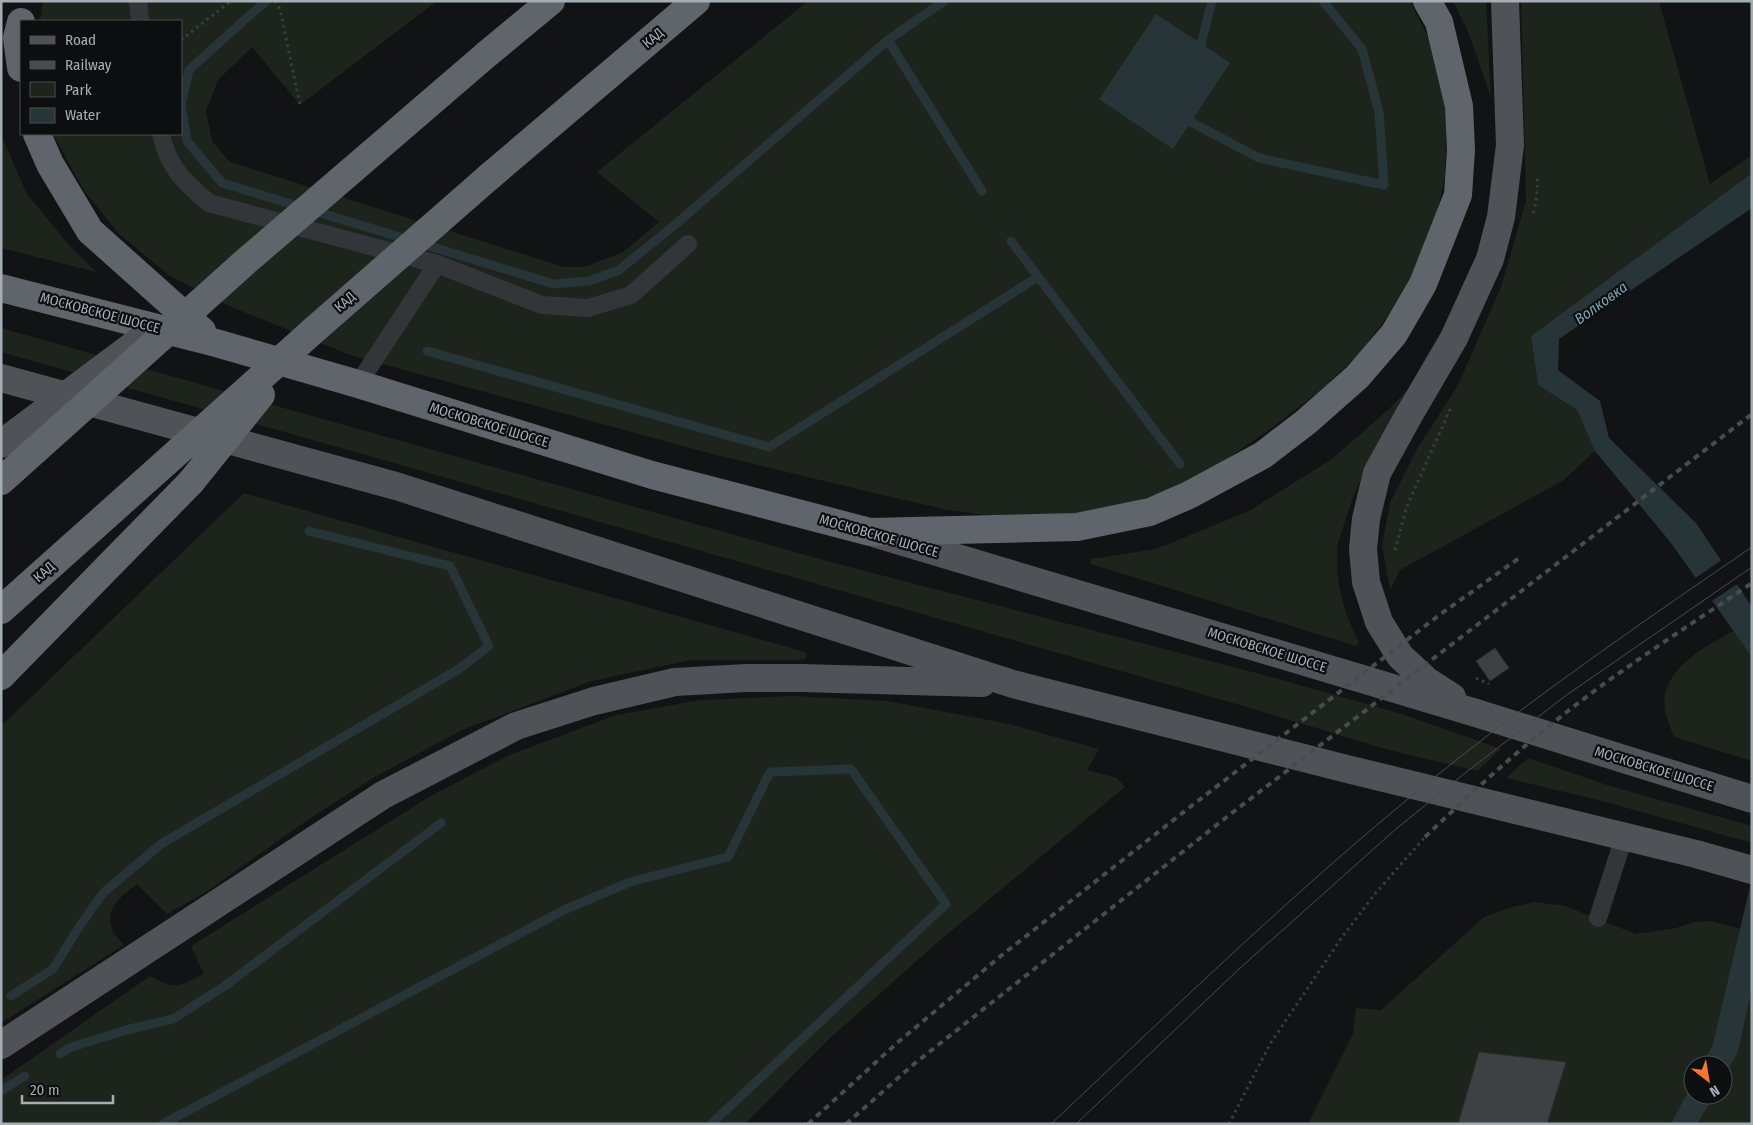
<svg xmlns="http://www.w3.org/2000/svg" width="1753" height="1125" font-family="'Fira Sans Condensed',sans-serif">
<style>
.green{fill:#1d241c;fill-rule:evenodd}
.water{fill:#283538}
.pier{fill:#121314}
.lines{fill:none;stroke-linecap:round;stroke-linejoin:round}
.stream{stroke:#283538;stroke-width:9}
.building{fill:#3e4144;stroke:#2c2d30}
.path{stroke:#393d40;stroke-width:3;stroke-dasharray:2.5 4;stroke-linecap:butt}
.lane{stroke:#333639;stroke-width:18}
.primary{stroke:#4f5358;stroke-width:28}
.highway{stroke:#5f656a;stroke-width:28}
.tram{stroke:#484c50;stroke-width:1}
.rail{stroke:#484c50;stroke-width:4;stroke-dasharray:6 5;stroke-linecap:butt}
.primary-bridge{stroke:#4f5358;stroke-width:28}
.highway-bridge{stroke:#5f656a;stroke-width:28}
.labels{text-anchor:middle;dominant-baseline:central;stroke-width:4.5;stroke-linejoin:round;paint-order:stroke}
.street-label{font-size:14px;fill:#a3aeb5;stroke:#0d0e0f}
.water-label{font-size:15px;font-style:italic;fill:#78a7b2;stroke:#0d0e0f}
</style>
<rect width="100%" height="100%" fill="#121314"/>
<!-- green -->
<path class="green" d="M43,1H437L300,105L252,47L218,80L206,111L212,141L230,162L564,267H584L623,252L659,222L597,172L808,1H1410L1433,47L1447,111L1445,177L1432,237L1400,300L1359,354L1322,389L1269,430L1218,465L1177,487L1125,505L1071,515L1009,518L948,510L878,494L708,453L353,356L229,306L170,276L119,234L85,192L53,134H181V21H40Z
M1453,1H1486L1491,98L1469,34Z
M1521,1H1659L1710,184L1752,155V173L1531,336L1538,385L1577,410L1595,451L1564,480L1400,570L1390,590L1382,545L1390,503L1417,449L1458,385L1501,287L1526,201Z
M1,135L27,194L69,245L96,272L1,248Z
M1,328L823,560L1260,674L1402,714L1501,749L1477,771L1389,750L1250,708L366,455L1,352Z
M1415,382C1389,427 1360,471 1345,521C1343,529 1340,536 1338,543C1333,576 1344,614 1359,642L1356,646L1091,564V559L1156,549L1249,511L1332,459L1390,408Z
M244,493L805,652L807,656L805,659L798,660H691L592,681L462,730L373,778L306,821L206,892L167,914L137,884C123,895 104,908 112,929C114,935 120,940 124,945L1,1023V726Z
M1752,622V761L1674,737C1669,724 1662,709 1665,695C1670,661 1723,636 1752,622Z
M794,696L888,701L1009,724L1099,749L1087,770L1117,778L1125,787L939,941L829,1039L745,1124H1V1080L150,976C177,991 178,986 204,974L191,946L429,797L507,756L616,715L700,700Z
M1528,758L1610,786L1752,826V843L1606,802L1506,778Z
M1535,902L1565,906L1636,934L1676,928L1694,922L1711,921L1752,932V1124H1308L1353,1034L1356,1008L1381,1010L1484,917L1512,907ZM1693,1065H1723V1095H1693Z"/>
<!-- water -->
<path class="water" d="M1156,14L1230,63L1173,149L1099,99Z
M1752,173V208L1559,339L1558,370L1600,401L1609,438L1696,523L1752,607V657L1671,543L1595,451L1577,410L1538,385L1531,336Z
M1752,878V987L1738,1052L1723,1078V1065H1702L1713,1044Z
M1693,1082V1095H1714L1697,1124H1671Z"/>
<!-- pier -->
<path class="pier" d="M1723,559L1739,583L1710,602L1694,579Z"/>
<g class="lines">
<!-- stream -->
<path class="stream" d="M267,1L251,14L189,70L181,105L187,141L222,183L554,284L589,281L619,270L676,224L888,40L944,1
M888,40L982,191
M1196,53L1201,44L1212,1
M1183,116L1191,122L1259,158L1384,185L1379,112L1362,49L1323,1
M1011,241L1180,464
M427,351L769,447L1038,277
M11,996L53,969L77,930L103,893L161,844L459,669L489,646L450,566L309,531
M60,1054L69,1048L126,1030L173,1019L226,985L441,823
M1,1091L25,1076
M163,1124L564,910L630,882L728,857L770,772L851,769L946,904L711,1124"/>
</g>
<!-- building -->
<path class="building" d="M1495,648L1509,668L1490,681L1476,661Z
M1479,1052L1566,1062L1547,1124H1458Z"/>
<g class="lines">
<!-- path -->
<path class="path" d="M275,1L280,9L300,105
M181,40L231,1
M1533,213L1536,202L1538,181L1537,178
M1395,550L1407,506L1452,405
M1476,678L1489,684
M1229,1124L1270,1044L1340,940L1374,895L1425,837"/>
<!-- lane -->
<path class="lane" d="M138,1L140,21
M161,134C168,167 184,182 209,203L437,264L542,305L588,308L631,295L688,244
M358,384L437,264
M1598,918L1624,837"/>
<!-- primary -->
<path class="primary" d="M1,378L396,486L1013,684L1347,769L1696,854L1752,870
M877,534L1476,713L1752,799
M1452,697L1427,681L1400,656L1379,622L1366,582L1363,549L1366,519L1377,473L1409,415L1454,338L1490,259L1501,217L1510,145L1505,1
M1,1045L383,795L516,726L594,701L675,682L746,678H802L982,683"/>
<!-- highway -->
<path class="highway" d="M21,22L17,38L21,68
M487,54L551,1
M37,134L50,164L90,231L202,331
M490,176L696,1
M1,288L216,343L358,384L652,475L870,532L1077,527L1150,512L1189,495L1263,455L1306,422L1357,377L1394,334L1423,284L1458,195L1461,150L1459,106L1439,22L1427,1
M1,676L191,482"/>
<!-- tram -->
<path class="tram" d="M1051,1124C1183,1000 1313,873 1455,761C1551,685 1651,616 1752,547
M1076,1124L1239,969L1396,829L1465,773L1568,694L1752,567"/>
<!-- rail -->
<path class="rail" d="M1425,837C1471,793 1518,750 1568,711C1627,665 1690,625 1752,583
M808,1124L897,1043L1002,955L1190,807L1438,616L1522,556
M846,1124L914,1064L1228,816L1752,414"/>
<!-- primary-bridge -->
<path class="primary-bridge" d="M1,444L151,332"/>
<!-- highway-bridge -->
<path class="highway-bridge" d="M1,481L244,263L487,54
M191,482L261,395
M1,610L314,330L490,176"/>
</g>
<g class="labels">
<!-- street labels -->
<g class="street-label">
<text transform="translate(653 38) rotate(-40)">КАД</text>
<text transform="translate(345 302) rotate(-41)">КАД</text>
<text transform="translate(100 313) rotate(15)">МОСКОВСКОЕ ШОССЕ</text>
<text transform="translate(489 425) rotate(17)">МОСКОВСКОЕ ШОССЕ</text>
<text transform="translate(879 536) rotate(16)">МОСКОВСКОЕ ШОССЕ</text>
<text transform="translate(44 572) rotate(-42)">КАД</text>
<text transform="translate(1267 650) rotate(17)">МОСКОВСКОЕ ШОССЕ</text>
<text transform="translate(1654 769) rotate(17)">МОСКОВСКОЕ ШОССЕ</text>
</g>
<!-- water labels -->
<g class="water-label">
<text transform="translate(1601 303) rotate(-36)">Волковка</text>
</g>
</g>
<!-- border -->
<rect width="1753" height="1125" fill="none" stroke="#a3aeb5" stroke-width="5"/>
<!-- legend -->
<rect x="20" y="20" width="162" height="115" fill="#0d0e0f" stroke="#494e51"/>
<rect x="30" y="36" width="25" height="8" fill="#4f5358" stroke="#494e51"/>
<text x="65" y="45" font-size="15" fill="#a3aeb5">Road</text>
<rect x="30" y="61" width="25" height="8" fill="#484c50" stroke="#494e51"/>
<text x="65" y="70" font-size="15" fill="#a3aeb5">Railway</text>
<rect x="30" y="82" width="25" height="15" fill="#1d241c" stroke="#494e51"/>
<text x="65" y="95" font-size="15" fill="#a3aeb5">Park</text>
<rect x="30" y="108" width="25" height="15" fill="#283538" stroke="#494e51"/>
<text x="65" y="120" font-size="15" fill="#a3aeb5">Water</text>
<!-- north arrow -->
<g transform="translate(1708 1080) rotate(149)"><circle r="24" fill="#0d0e0f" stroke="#494e51"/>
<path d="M0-4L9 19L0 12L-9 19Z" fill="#f77627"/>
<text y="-8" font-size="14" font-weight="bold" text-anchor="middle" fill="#a3aeb5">N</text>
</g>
<!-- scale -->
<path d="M22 1095v8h91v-8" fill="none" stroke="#a3aeb5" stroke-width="2.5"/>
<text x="30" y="1095" font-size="15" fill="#a3aeb5" stroke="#0d0e0f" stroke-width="4" paint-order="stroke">20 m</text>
</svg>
